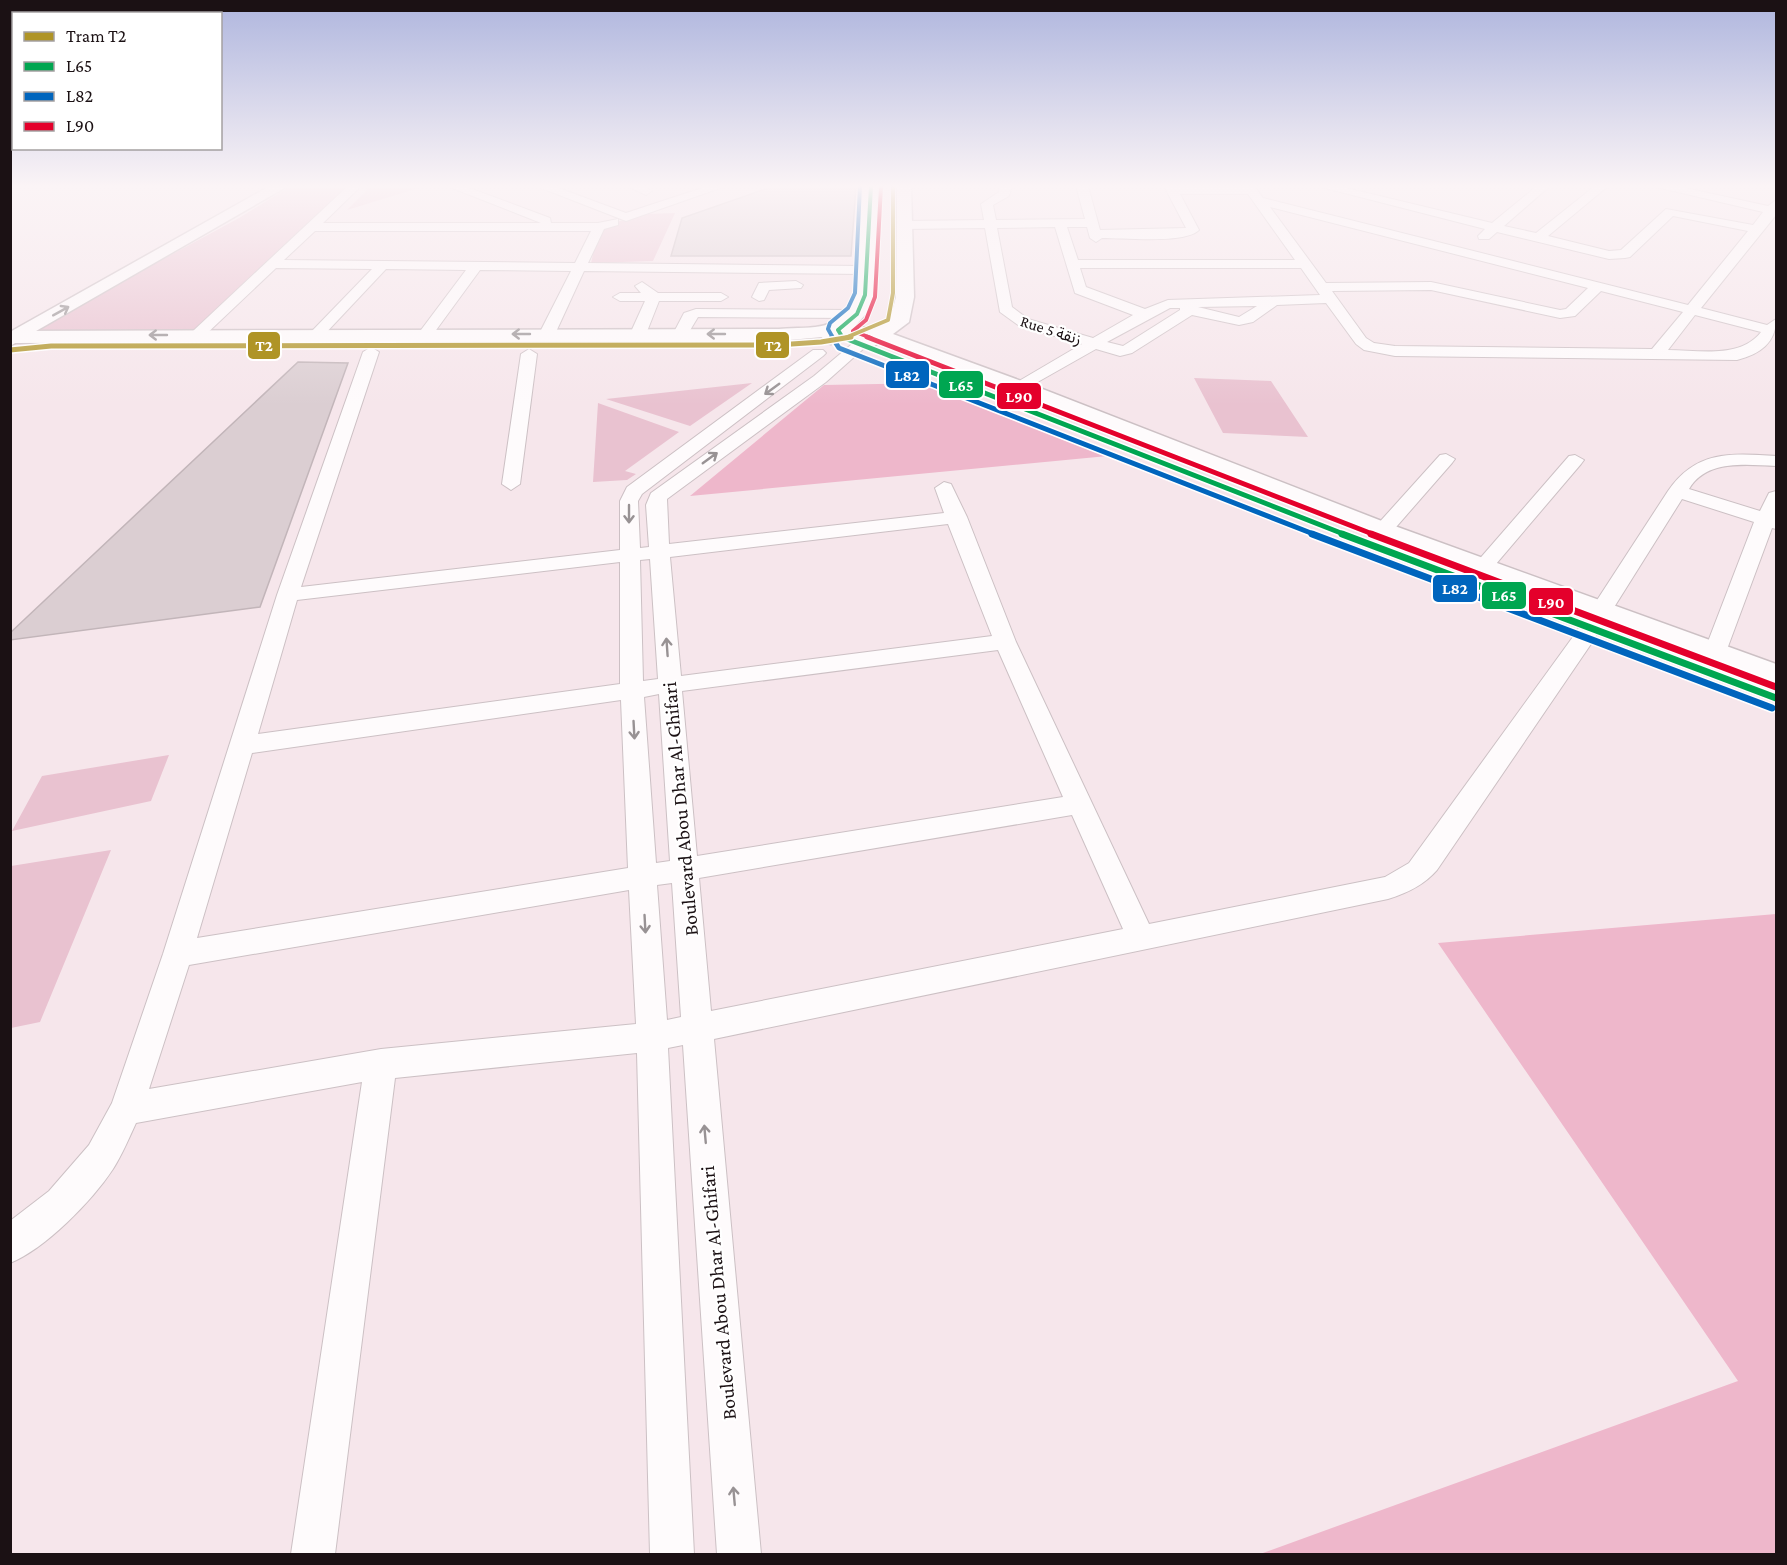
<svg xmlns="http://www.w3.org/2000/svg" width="1787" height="1565" font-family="'Crimson Pro','Noto Sans Arabic',serif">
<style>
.green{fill:#e9c2d0}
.forest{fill:#eeb7cb}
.building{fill:#dbced2;stroke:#c2b5b9;stroke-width:1.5}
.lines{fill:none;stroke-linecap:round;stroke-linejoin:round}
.street-casing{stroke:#ccc0c4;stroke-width:2}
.secondary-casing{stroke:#ccc0c4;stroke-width:3}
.primary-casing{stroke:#ccc0c4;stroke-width:3}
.street{fill:#fefbfc;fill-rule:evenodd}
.secondary{fill:#fefbfc;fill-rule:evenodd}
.primary{fill:#fefbfc;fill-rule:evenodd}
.bus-1-far2-casing{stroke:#fff;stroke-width:6}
.bus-1-far1-casing{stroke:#fff;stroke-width:8}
.bus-1-casing{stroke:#fff;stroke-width:10}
.bus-2-far2-casing{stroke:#fff;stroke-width:6}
.bus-2-far1-casing{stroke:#fff;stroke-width:8}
.bus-2-casing{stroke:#fff;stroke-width:10}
.bus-3-far2-casing{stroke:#fff;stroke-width:6}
.bus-3-far1-casing{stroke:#fff;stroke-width:8}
.bus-3-casing{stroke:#fff;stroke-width:10}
.bus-1-far2{stroke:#00a651;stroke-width:4}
.bus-1-far1{stroke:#00a651;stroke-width:5}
.bus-1{stroke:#00a651;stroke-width:7}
.bus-2-far2{stroke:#0065bd;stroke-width:4}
.bus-2-far1{stroke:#0065bd;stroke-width:5}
.bus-2{stroke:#0065bd;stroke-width:7}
.bus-3-far2{stroke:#e4002b;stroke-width:4}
.bus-3-far1{stroke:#e4002b;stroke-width:5}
.bus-3{stroke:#e4002b;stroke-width:7}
.tram-1-far1-casing{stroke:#fff;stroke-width:6}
.tram-1-casing{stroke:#fff;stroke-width:8}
.tram-1-far1{stroke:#af9426;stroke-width:4}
.tram-1{stroke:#af9426;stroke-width:5}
.oneway{stroke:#989294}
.labels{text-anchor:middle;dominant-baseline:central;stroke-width:4.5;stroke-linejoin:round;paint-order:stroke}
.far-street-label{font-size:16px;fill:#1b1114;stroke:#fff}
.street-label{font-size:20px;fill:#1b1114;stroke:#fff}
.line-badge{stroke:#fff;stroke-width:2}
.badge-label{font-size:16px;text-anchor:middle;font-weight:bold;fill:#fff}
</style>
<rect width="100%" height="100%" fill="#f6e6eb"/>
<!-- green -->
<path class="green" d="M291,186H359L195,335L25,334L239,218Z
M371,186H425L347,210Z
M675,213L653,261L591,263L599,227L645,214Z
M1194,378L1271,381L1308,437L1223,433Z
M752,383L690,426L606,399Z
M598,403L679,432L625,471L636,474L627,480L593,482Z
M169,755L151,801L12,831L42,776Z
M111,850L40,1022L11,1028V866Z"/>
<!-- forest -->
<path class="forest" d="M932,383L1118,455L690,496L824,385Z
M1776,914V1554H1260L1738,1381L1438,943Z"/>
<!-- building -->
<path class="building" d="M774,186H856L851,256H671L682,218Z
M298,362L348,363L260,607L10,640V633Z"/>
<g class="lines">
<!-- street casing -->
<g class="street-casing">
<path id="street" d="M348,186H361L323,223H541L447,186H464L550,218L551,223H598L618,219V225L604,229L588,263L865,266L872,270L865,274L584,271L555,334L547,339L539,334L571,271L480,270L431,337L426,339L418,334L466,270L386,269L322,337H312L309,334L312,331L372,269L276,268L202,338H192L189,335L192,332ZM315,231H591L575,263L284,260Z
M536,186H553L626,213L708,186H726L626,221Z
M627,186H644L652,191L646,195Z
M1000,186H1012L1009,196L993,205L996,220L1085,219L1076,186H1088L1100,230L1186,228L1164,186H1254L1263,198L1688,305L1748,231L1673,216L1630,257L1625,258L1609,259L1497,232L1489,239H1479L1478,236L1485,229L1317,186H1338L1492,223L1537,186H1550L1504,226L1536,233L1595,186H1608L1548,236L1609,251L1621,250L1666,209L1753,225L1763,212L1652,186H1676L1768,206L1776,200V215L1701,308L1767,325L1776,319C1776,343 1760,354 1737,360L1395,356L1364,350L1356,344L1326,303L1277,305L1253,322L1239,325L1192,315L1132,353L1120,356L1096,349L1020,392L1012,387L1014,384L1082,344L1018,325L1000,312L985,228L903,229L897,225L903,221L984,220L981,204L999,192ZM1180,194H1248L1295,260H1078L1067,227H1087L1090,238L1096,242L1102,238C1124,238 1185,244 1199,230ZM1270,207L1588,288L1566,309L1560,310L1431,282L1326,283ZM1055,227L1075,293L1133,315L1093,338L1028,319L1012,307L997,228ZM1080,268H1301L1320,295L1168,300L1145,309L1086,287ZM1431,290L1560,318L1575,316L1601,291L1683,312L1652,349L1395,346L1374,343L1366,338L1332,291ZM1257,306L1239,317L1198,307ZM1170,308H1180V310L1123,346L1107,342ZM1695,315L1761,332C1740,359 1699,350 1668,350Z
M796,281L803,285L801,288L769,290L764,300L759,301L752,297L759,283Z
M642,282L658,293H721L728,297L721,301H659L646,334L638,339L630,334L645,301H620L613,297L620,293H641L635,286Z
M696,309L857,310L864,314L857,318L698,317L686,337H676L673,334L684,313Z
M857,342L865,347L862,350L826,382L667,499L669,544L944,513L935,488L944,482L951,484L967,517L1016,642L1149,924L1385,877L1409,863L1575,634L1668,491C1696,450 1731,453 1776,456V466C1746,465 1707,459 1689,489L1760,511L1769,493L1776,491V529L1772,528L1726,652L1723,657L1715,659L1707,657L1704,652L1754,522L1682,499L1591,644L1437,870C1424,885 1407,893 1388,899L714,1039L761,1554H717L683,1045L668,1048L694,1554H650L637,1053L395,1078L335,1554H291L362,1082L136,1123C129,1138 122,1155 113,1169C92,1201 45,1249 10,1263V1221L49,1191L89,1145L112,1103L163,954L277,595L363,352L371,347L379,352L301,587L620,550V501L627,487L813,350H823L826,353L823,356L642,494L638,501L640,548L649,547L646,505L651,493L814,376L852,344ZM948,524L992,636L681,676L670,557ZM650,559L658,679L643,681L640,560ZM620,562V684L258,734L297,600ZM998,650L1063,797L697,856L682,691ZM659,694L670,861L656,863L644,697ZM621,700L628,868L197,938L252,753ZM1072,815L1123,929L711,1011L699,878ZM672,883L681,1017L667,1020L657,885ZM629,890L636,1024L381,1049L149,1089L189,965Z
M529,349L537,354L520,484L511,490L502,484L521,354Z
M1446,454L1455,459L1452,463L1390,534H1376L1373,530L1376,526L1440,455Z
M1575,455L1584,460L1581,464L1490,571H1476L1473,567L1476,563L1569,456Z"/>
</g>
<!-- secondary casing -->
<g class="secondary-casing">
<path id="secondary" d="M863,186H878L874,295L866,314L855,326L874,329L890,319L896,297L897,186H911L914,297L909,322L893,334L1027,383L1392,525L1776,664V685L1374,535L1013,391L880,342L871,348H857L854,344L859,339L844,337L831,344L824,342L822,337L779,341L10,343V331L779,329C816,326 839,333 856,295Z"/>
</g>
<!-- primary casing -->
<g class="primary-casing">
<path id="primary" d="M270,186H288L10,346V332Z"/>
</g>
<!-- street -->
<use href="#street" class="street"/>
<!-- secondary -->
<use href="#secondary" class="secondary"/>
<!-- primary -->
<use href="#primary" class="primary"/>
<!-- bus-1-far2 casing -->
<g class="bus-1-far2-casing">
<path id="bus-1-far2" d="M843,338L838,330L857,314L865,295L871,186"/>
</g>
<!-- bus-1-far1 casing -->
<g class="bus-1-far1-casing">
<path id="bus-1-far1" d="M842,337L1346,535"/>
</g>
<!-- bus-1 casing -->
<g class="bus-1-casing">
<path id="bus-1" d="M1342,534L1776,698"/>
</g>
<!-- bus-2-far2 casing -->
<g class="bus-2-far2-casing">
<path id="bus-2-far2" d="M833,338L828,329L830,323L848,308L855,293L860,186"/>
</g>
<!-- bus-2-far1 casing -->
<g class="bus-2-far1-casing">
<path id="bus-2-far1" d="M832,337L839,348L1316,535"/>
</g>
<!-- bus-2 casing -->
<g class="bus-2-casing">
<path id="bus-2" d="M1312,534L1772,708"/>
</g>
<!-- bus-3-far2 casing -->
<g class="bus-3-far2-casing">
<path id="bus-3-far2" d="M871,338L853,331L866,320L875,297L881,187"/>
</g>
<!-- bus-3-far1 casing -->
<g class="bus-3-far1-casing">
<path id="bus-3-far1" d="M867,337L1375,535"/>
</g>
<!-- bus-3 casing -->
<g class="bus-3-casing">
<path id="bus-3" d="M1371,534L1776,687"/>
</g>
<!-- bus-1-far2 -->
<use href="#bus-1-far2" class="bus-1-far2"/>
<!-- bus-1-far1 -->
<use href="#bus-1-far1" class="bus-1-far1"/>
<!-- bus-1 -->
<use href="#bus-1" class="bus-1"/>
<!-- bus-2-far2 -->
<use href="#bus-2-far2" class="bus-2-far2"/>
<!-- bus-2-far1 -->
<use href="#bus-2-far1" class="bus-2-far1"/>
<!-- bus-2 -->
<use href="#bus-2" class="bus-2"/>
<!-- bus-3-far2 -->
<use href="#bus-3-far2" class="bus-3-far2"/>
<!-- bus-3-far1 -->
<use href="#bus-3-far1" class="bus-3-far1"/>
<!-- bus-3 -->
<use href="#bus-3" class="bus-3"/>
<!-- tram-1-far1 casing -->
<g class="tram-1-far1-casing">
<path id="tram-1-far1" d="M845,338L888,320L893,293V186"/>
</g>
<!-- tram-1 casing -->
<g class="tram-1-casing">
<path id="tram-1" d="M10,350L51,346L777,345L821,342L851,337"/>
</g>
<!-- tram-1-far1 -->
<use href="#tram-1-far1" class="tram-1-far1"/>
<!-- tram-1 -->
<use href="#tram-1" class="tram-1"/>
</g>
<!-- one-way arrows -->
<defs><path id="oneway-shaft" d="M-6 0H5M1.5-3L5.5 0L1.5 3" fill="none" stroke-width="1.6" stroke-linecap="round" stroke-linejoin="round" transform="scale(1.5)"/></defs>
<g class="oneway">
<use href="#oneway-shaft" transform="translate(61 311) rotate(-29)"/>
<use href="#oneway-shaft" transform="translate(521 334) rotate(-180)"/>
<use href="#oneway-shaft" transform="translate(716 334) rotate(-180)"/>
<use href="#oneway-shaft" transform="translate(158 335) rotate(180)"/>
<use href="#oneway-shaft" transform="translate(772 389) rotate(144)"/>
<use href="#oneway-shaft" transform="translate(710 458) rotate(-36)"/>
<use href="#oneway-shaft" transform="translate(629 514) rotate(90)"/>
<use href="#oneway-shaft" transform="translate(667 647) rotate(-94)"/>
<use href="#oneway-shaft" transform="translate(634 730) rotate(87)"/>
<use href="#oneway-shaft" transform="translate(645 924) rotate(87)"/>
<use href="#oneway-shaft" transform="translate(705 1134) rotate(-95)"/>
<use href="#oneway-shaft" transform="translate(734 1496) rotate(-95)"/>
</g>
<!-- sky -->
<linearGradient id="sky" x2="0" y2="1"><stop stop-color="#afb6de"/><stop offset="0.46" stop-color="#fbf4f6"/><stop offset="1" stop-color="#fbf4f6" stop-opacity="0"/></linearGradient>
<rect width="1787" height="405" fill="url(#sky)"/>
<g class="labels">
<!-- far-street labels -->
<g class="far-street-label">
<text transform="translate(1051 330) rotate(18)">Rue 5 زنقة</text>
</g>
<!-- street labels -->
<g class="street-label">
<text transform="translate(680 809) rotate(-95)">Boulevard Abou Dhar Al-Ghifari</text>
<text transform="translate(718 1293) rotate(-95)">Boulevard Abou Dhar Al-Ghifari</text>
</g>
</g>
<g class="line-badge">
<rect x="755" y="331" width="35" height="28" rx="6" fill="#af9426"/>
<rect x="247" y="331" width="34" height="29" rx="6" fill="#af9426"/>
<rect x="885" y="360" width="45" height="29" rx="6" fill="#0065bd"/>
<rect x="938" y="370" width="46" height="29" rx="6" fill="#00a651"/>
<rect x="996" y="382" width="46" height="28" rx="6" fill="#e4002b"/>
<rect x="1432" y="574" width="46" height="29" rx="6" fill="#0065bd"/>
<rect x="1481" y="581" width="46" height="29" rx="6" fill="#00a651"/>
<rect x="1528" y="587" width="46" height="29" rx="6" fill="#e4002b"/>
</g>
<g class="badge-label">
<text x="773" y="351">T2</text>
<text x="264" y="351">T2</text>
<text x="907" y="381">L82</text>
<text x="961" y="391">L65</text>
<text x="1019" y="402">L90</text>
<text x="1455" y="594">L82</text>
<text x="1504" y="601">L65</text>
<text x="1551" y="608">L90</text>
</g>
<!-- border -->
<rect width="1787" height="1565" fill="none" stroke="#1b1114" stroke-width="24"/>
<!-- legend -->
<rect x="12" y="12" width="210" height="138" fill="#ffffff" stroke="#a4a0a1" stroke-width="1.5"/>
<rect x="24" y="32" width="30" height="9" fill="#af9426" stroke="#a4a0a1" stroke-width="1.5"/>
<text x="66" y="42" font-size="18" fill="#1b1114">Tram T2</text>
<rect x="24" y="62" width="30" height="9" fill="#00a651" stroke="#a4a0a1" stroke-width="1.5"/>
<text x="66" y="72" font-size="18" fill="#1b1114">L65</text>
<rect x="24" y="92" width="30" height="9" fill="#0065bd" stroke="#a4a0a1" stroke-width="1.5"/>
<text x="66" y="102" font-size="18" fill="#1b1114">L82</text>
<rect x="24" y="122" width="30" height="9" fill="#e4002b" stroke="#a4a0a1" stroke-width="1.5"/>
<text x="66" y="132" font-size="18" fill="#1b1114">L90</text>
</svg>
